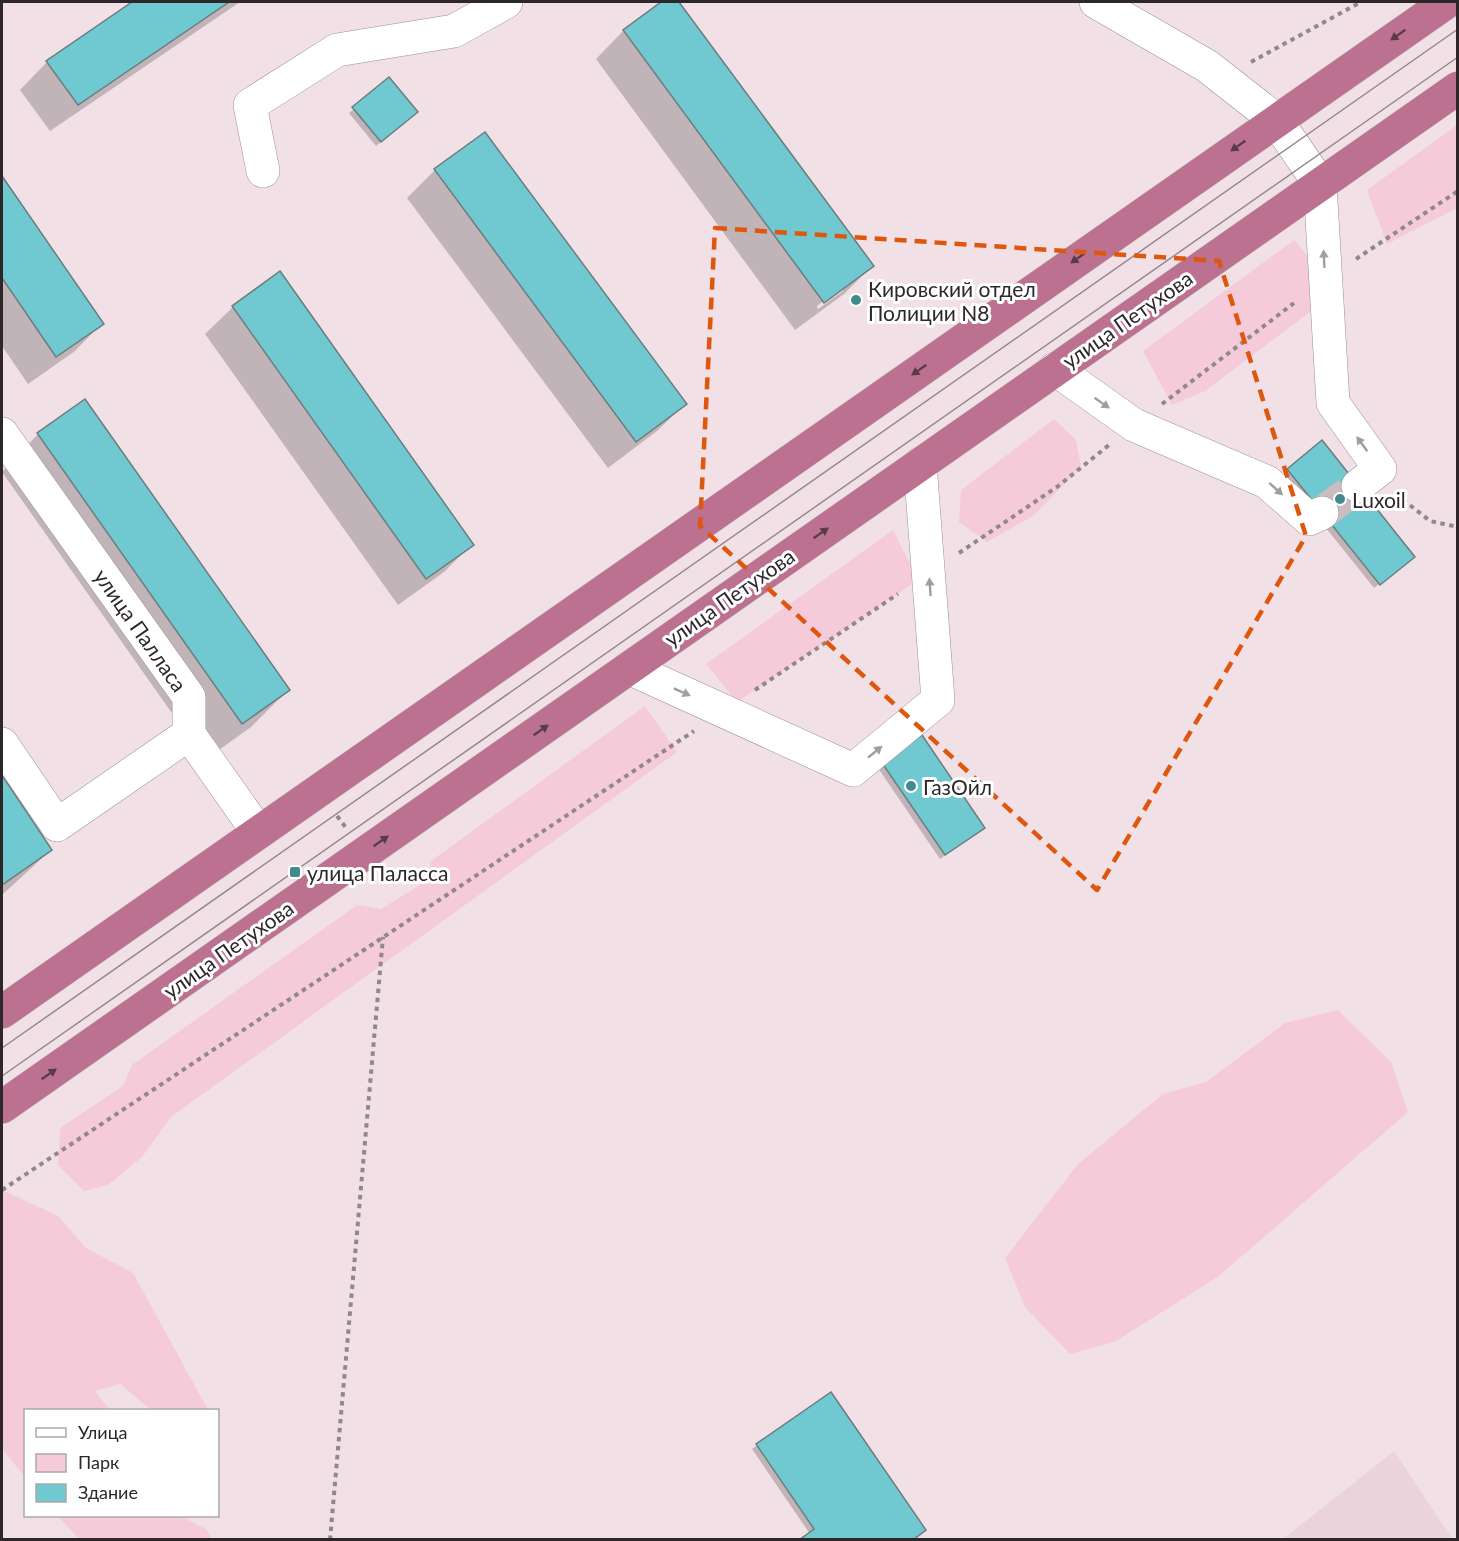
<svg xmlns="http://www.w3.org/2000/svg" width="1459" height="1541" font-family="Lato,sans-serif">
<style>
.built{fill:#ead3db}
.green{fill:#f5cad9}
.shadow{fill:#0003;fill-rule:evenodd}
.building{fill:#70c8d1;stroke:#6d7c7d;stroke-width:1.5}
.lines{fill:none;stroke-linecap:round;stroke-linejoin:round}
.minor-tunnel{stroke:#cabcc1;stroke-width:33;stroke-dasharray:33 16;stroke-linecap:butt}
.minor-casing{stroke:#9c8e93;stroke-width:34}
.highway-casing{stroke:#c8c7c7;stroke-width:34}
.path{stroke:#92878b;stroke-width:4;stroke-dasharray:4.5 4.5;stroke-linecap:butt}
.minor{stroke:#fff;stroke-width:33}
.highway{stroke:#bb718f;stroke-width:33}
.tram{stroke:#95898d;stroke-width:1.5}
.oneway{fill:#583d48}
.oneway2{fill:#a09e9f}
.marked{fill:none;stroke:#df560d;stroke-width:4.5;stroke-dasharray:12 8;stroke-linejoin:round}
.poi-dot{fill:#428a90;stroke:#fff;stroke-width:2}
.labels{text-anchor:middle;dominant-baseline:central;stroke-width:6;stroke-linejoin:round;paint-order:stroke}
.poi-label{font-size:21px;fill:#2d2729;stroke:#fff;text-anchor:start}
.street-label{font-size:21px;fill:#2d2729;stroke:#fff}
</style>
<rect width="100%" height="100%" fill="#f1e1e7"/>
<!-- built -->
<path class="built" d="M1394,1451L1452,1539H1283Z"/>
<!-- green -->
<path class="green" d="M1457,125V208L1387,244L1367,190Z
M1294,240L1309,258L1311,311L1205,391L1172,405L1143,351Z
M1054,419L1076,440L1081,467L1033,516L987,542L959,522L961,490Z
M893,530L918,580L737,702L706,664Z
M645,706L677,752L171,1117L142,1157L108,1185L84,1191L58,1165L60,1128L123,1086L132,1065L357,905L381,909L426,881L431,861Z
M1338,1010L1391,1062L1408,1112L1219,1276L1116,1341L1070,1354L1025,1307L1005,1258L1078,1164L1163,1094L1206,1082L1285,1023Z
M4,1191L58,1216L86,1248L133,1273L208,1410H151L120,1384L95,1391L110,1410H26L25,1477L2,1449V1192Z
M58,1516H180L206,1529L212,1539H79Z"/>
<!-- shadow -->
<path class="shadow" d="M135,2H240L50,131L20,90L47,62Z
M664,2H677L872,266L844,294L795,330L596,59L623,31ZM843,287V291L818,309L817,306Z
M389,79L412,116L376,146L349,113Z
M485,134L685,404L657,431L608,468L407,198L435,170Z
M2,179L102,323L75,351L28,384L2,346Z
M233,307L472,544L444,572L398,605L205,334Z
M38,434L288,690L251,727L205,760L2,472Z
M1322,443L1408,561L1374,588L1283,474Z
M883,764L983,828L940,859L878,768Z
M2,778L51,850L2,895Z
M830,1394L924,1530L810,1534L752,1449Z"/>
<!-- building -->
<path class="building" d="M132,2H229L78,105L46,61Z
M661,2H679L874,266L824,303L623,30Z
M389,77L418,112L381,142L352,107Z
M485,132L687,404L636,442L434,169Z
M2,176L104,324L56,357L2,278Z
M280,271L474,545L426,579L232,306Z
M85,399L290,690L242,724L37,433Z
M1322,440L1415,557L1380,585L1287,469Z
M922,735L985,828L945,855L882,763Z
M2,775L52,850L2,885Z
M831,1392L926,1530L913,1540H799L814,1529L756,1444Z"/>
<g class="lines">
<!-- minor-tunnel -->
<path class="minor-tunnel" d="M1322,513L1358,486"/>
<!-- minor casing -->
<g class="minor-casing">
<path id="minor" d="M1096,2L1207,66L1276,120L1320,184L1333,403L1380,469L1358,486
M263,171L250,105L337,50L454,31L506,2
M1055,369L1134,425L1267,482L1309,519L1322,513
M2,434L189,697V734L258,832
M629,668L853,770L938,700L920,464
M2,744L57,825L189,734"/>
</g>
<!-- highway casing -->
<g class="highway-casing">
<path id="highway" d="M2,1012L1447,2
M2,1107L1458,88"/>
</g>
<!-- path -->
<path class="path" d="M1251,62L1361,2
M1356,259L1458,191
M1162,404L1294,303
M1396,494L1430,521L1458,527
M959,553L1057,487L1109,445
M755,690L898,594
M337,816L347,829
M2,1190L694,731
M330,1540L383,937"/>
<!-- minor -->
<use href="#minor" class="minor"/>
<!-- highway -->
<use href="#highway" class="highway"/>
<!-- tram -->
<path class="tram" d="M2,1048L1458,29
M2,1076L1458,57"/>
</g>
<!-- one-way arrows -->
<defs><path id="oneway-solid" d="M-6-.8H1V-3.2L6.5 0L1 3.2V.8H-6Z" transform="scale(1.5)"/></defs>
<g class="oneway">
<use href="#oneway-solid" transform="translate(1398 35) rotate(145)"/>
<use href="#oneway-solid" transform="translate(1238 146) rotate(145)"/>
<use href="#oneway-solid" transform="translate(1078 258) rotate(145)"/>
<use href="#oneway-solid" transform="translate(919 370) rotate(145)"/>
<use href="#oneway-solid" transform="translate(821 533) rotate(-35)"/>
<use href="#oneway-solid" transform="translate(541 730) rotate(-35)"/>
<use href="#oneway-solid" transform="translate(381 841) rotate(-35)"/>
<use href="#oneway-solid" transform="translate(49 1074) rotate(-35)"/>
</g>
<g class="oneway2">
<use href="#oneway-solid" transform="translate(1324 259) rotate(-93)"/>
<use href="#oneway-solid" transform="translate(1102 403) rotate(35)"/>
<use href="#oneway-solid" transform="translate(1362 444) rotate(-126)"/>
<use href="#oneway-solid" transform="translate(1276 489) rotate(42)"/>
<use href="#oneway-solid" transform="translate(930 587) rotate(-94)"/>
<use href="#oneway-solid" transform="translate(682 692) rotate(24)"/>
<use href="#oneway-solid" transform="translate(875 752) rotate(-39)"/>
</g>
<!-- marked area -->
<path class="marked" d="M715,228L1219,261L1306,536L1097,890L700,526Z"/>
<!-- markers -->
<g class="poi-dot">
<circle cx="856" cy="300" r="6"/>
<circle cx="1340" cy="499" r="6"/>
<circle cx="911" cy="786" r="6"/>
<rect x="289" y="866" width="12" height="12" rx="3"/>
</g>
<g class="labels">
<!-- poi labels -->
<g class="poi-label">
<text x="868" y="288">Кировский отдел<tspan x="868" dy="24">Полиции N8</tspan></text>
<text x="1352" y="499">Luxoil</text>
<text x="923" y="786">ГазОйл</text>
<text x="307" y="872">улица Паласса</text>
</g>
<!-- street labels -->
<g class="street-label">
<text transform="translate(1127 319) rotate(-35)">улица Петухова</text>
<text transform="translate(729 597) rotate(-35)">улица Петухова</text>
<text transform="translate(141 630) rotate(55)">улица Палласа</text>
<text transform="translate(228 949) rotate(-35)">улица Петухова</text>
</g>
</g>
<!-- border -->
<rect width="1459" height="1541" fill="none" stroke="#2d2729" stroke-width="6"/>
<!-- legend -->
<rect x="24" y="1409" width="195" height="108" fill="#ffffff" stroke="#aba9a9" stroke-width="1.5"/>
<rect x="36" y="1428" width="30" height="9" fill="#ffffff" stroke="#aba9a9" stroke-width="1.5"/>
<text x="78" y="1439" font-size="18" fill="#2d2729">Улица</text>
<rect x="36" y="1454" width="30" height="18" fill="#f5cad9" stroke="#aba9a9" stroke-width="1.5"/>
<text x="78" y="1469" font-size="18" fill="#2d2729">Парк</text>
<rect x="36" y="1484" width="30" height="18" fill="#70c8d1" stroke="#aba9a9" stroke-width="1.5"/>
<text x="78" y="1499" font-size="18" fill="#2d2729">Здание</text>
</svg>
